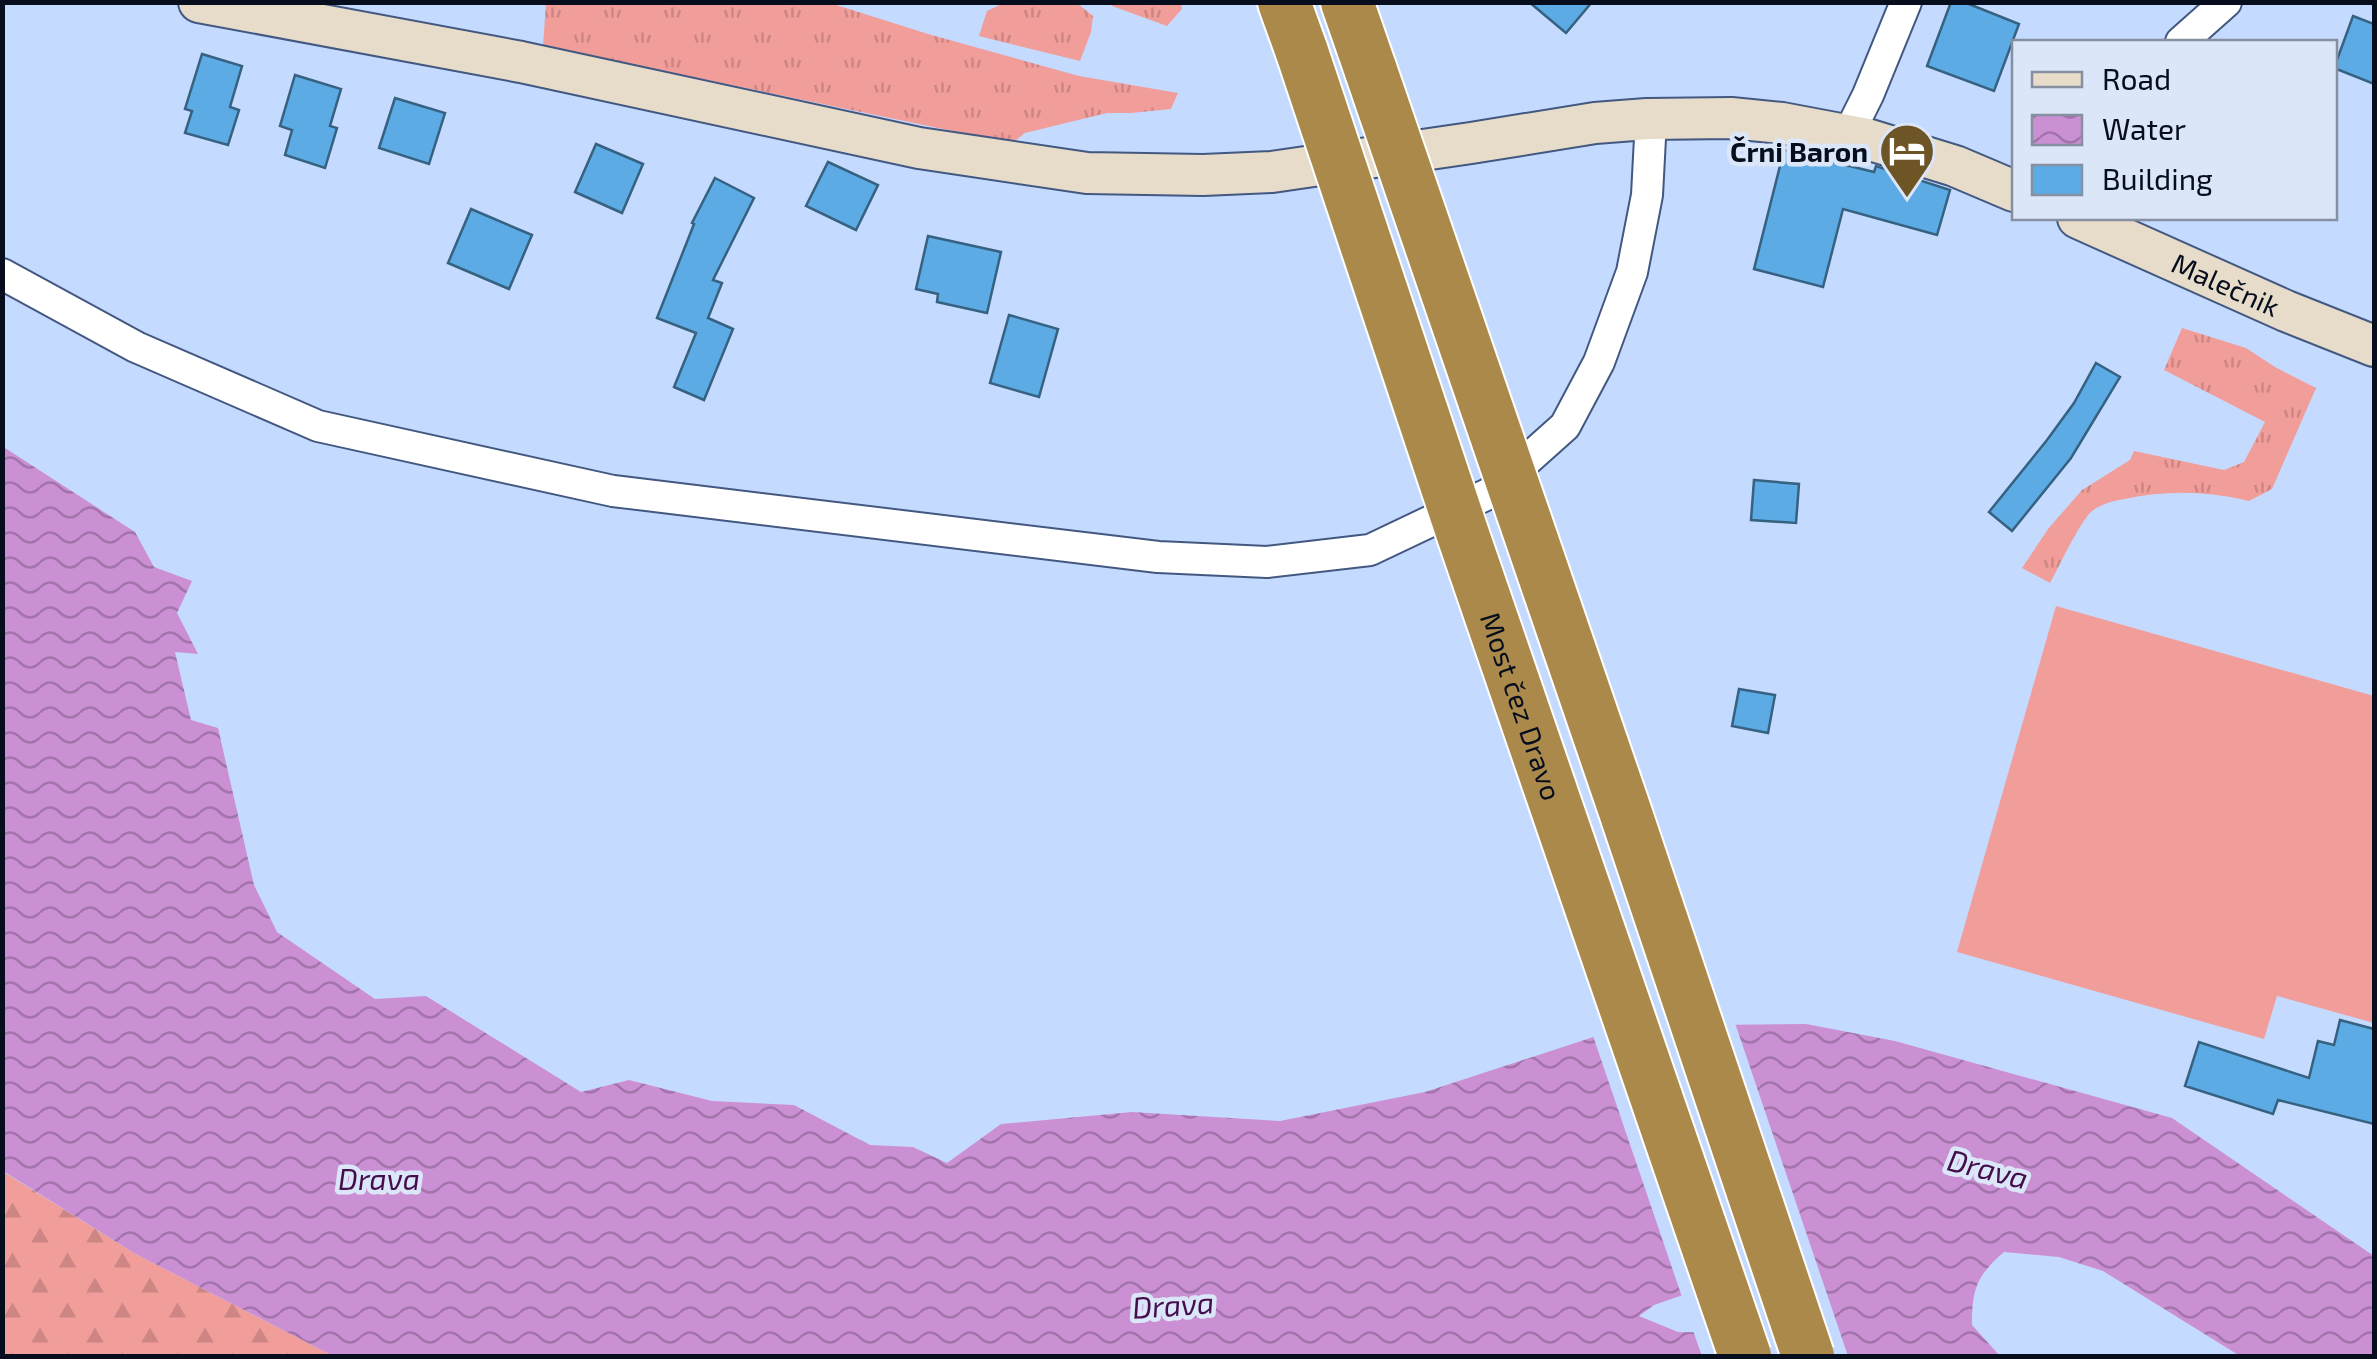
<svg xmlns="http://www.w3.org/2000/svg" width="2377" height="1359" font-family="'Exo 2',sans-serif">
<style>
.grass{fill:url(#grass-tufts)}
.forest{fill:url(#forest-firs)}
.garden{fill:#f19d9a}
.water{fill:url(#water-waves);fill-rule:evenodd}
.pier{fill:#c5daff}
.building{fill:#5cabe4;stroke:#366180;stroke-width:2.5}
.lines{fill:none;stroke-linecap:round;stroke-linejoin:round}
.street-casing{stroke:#435880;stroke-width:34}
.secondary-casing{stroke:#435880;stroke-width:44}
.highway-casing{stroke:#fff;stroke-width:56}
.street{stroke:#fff;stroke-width:30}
.secondary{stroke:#e6dcc9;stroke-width:40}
.highway{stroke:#aa894a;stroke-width:52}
.highway-bridge-casing{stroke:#fff;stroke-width:56;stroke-linecap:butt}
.highway-bridge{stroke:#aa894a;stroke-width:52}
.labels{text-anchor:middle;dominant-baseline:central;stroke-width:9;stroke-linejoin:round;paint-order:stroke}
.poi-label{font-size:28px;font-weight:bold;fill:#060e1d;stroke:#dce6f9;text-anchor:end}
.street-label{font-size:28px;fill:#060e1d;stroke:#dce6f9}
.water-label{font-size:30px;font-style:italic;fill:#430e4b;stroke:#dce6f9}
</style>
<defs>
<pattern id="grass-tufts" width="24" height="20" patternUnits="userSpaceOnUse" patternTransform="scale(2.5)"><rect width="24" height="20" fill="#f19d9a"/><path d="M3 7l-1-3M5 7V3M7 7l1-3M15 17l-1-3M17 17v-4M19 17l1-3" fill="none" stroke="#cd8684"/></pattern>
<pattern id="forest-firs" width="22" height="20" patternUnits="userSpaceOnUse" patternTransform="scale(2.5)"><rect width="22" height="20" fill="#f19d9a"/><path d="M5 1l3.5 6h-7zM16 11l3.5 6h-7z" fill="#cd8684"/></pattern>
<pattern id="water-waves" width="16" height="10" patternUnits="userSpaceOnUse" patternTransform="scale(2.5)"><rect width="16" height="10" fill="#cb90d4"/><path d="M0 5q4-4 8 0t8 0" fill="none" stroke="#a374ab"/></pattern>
</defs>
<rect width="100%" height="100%" fill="#c5daff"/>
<!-- grass -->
<path class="grass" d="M546,3H830L928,34L1079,76L1178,93L1171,109L1131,113H1107L1025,133L1016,140H996L543,46Z
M1004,3H1077L1093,16L1091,32L1080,61L979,36L987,11Z
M1109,3H1181L1182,9L1167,26L1112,6Z
M2182,328L2246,348L2275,367L2316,388L2272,489L2249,501C2206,491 2168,490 2124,499C2113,501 2097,505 2089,514C2074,533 2062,561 2050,583L2022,568L2048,529L2082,490L2130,460L2134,451L2224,470L2244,462L2265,422L2164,370Z"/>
<!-- forest -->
<path class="forest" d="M2,1171L134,1253L333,1356H3Z"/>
<!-- garden -->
<path class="garden" d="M2056,606L2374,696V1023L2277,996L2264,1039L1957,952Z"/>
<!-- water -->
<path class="water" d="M2,446L135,532L154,567L192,581L177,613L198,654L175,652L191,720L218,728L254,885L277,932L375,999L426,996L581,1092L629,1080L712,1101L794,1105L870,1145L913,1147L947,1163L1001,1124L1132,1112L1280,1121L1425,1092L1627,1026L1806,1024L1895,1041L2172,1118L2374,1256V1356H2240L2103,1271L2059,1257L2004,1252C1976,1276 1972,1290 1972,1325L2000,1356H333L134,1253L3,1171ZM1706,1287H1788L1798,1334L1678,1332L1639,1316L1654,1305Z"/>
<!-- pier -->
<path class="pier" d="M1734,1020L1848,1356H1702L1692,1328L1796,1329L1786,1292H1707L1683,1300L1592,1033L1627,1021Z"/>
<!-- building -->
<path class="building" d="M1529,2H1592L1566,33Z
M1951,2H1964L2019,24L1994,91L1927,66Z
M2353,16L2374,24V84L2334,68Z
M202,54L242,66L230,107L239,110L228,145L185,133L192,111L185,109Z
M295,75L341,89L330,126L337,128L325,168L285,155L292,130L280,126Z
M395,98L445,113L429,164L379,148Z
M596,144L643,164L622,213L575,192Z
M1784,150L1874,172L1876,166L1950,190L1937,235L1843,209L1823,287L1754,269Z
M828,162L878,185L856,230L806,206Z
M715,178L754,198L713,280L722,283L708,318L733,329L704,400L674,387L696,333L657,318L694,224L692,223Z
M471,209L532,235L509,289L448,263Z
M928,236L1001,252L987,313L937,302L938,294L916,289Z
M1009,315L1058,329L1039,397L990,383Z
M2096,363L2120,377L2071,458L2012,531L1989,512L2047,440L2074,403Z
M1754,480L1799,484L1796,523L1751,520Z
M1739,689L1775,695L1768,733L1732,726Z
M2340,1020L2374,1029V1124L2278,1100L2273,1114L2185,1086L2199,1042L2309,1078L2318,1041L2334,1045Z"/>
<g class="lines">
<!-- street casing -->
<g class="street-casing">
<path id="street" d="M2181,42L2226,2
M1848,135L1868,95L1906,2
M2,274L136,347L318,426L613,491L1158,557L1267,562L1370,550L1490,493L1565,426L1599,362L1632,272L1647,195L1650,138L1647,119"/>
</g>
<!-- secondary casing -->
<g class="secondary-casing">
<g id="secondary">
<path d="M199,2L521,62L919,148L1087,173L1203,175L1272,172L1471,143L1595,123L1647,119L1731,118L1782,123L1867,139L1955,166L2014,191"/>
<path id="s1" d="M2078,218L2286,311L2374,346"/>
</g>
</g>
<!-- highway casing -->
<g class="highway-casing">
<path id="highway" d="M1284,2L1302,52
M1347,2L1371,71"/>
</g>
<!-- street -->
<use href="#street" class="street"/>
<!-- secondary -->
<use href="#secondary" class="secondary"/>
<!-- highway -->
<use href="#highway" class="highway"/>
<!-- highway-bridge casing -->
<g class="highway-bridge-casing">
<g id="highway-bridge">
<path id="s2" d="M1302,52L1462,532L1745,1356"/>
<path d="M1371,71L1625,811L1808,1356"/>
</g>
</g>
<!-- highway-bridge -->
<use href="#highway-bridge" class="highway-bridge"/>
</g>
<!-- icons -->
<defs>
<g id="hotel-pin" transform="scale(2.875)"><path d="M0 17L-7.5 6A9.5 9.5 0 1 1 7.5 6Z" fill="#6e5526" stroke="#dce6f9"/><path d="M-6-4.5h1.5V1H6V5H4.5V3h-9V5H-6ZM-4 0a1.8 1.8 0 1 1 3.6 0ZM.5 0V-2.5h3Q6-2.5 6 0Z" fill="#fff"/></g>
</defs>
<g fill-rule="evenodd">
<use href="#hotel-pin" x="1907" y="151"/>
</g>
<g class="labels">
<!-- poi labels -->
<g class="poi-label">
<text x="1868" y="151">Črni Baron</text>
</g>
<!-- street labels -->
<g class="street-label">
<text stroke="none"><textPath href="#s1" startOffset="162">Malečnik</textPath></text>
<text stroke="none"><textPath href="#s2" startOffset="690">Most čez Dravo</textPath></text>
</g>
<!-- water labels -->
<g class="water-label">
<text transform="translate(1988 1168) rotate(14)">Drava</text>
<text x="379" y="1178">Drava</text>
<text transform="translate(1173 1304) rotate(-4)">Drava</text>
</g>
</g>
<!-- border -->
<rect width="2377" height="1359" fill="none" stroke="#060e1d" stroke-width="10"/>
<!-- legend -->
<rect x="2012" y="40" width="325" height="180" fill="#dce6f9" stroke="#8690a1" stroke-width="2.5"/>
<rect x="2032" y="72" width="50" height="15" fill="#e6dcc9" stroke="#8690a1" stroke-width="2.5"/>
<text x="2102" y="90" font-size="30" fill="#060e1d">Road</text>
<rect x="2032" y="115" width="50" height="30" fill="url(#water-waves)" stroke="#8690a1" stroke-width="2.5"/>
<text x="2102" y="140" font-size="30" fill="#060e1d">Water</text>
<rect x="2032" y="165" width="50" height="30" fill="#5cabe4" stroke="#8690a1" stroke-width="2.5"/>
<text x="2102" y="190" font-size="30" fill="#060e1d">Building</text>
</svg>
